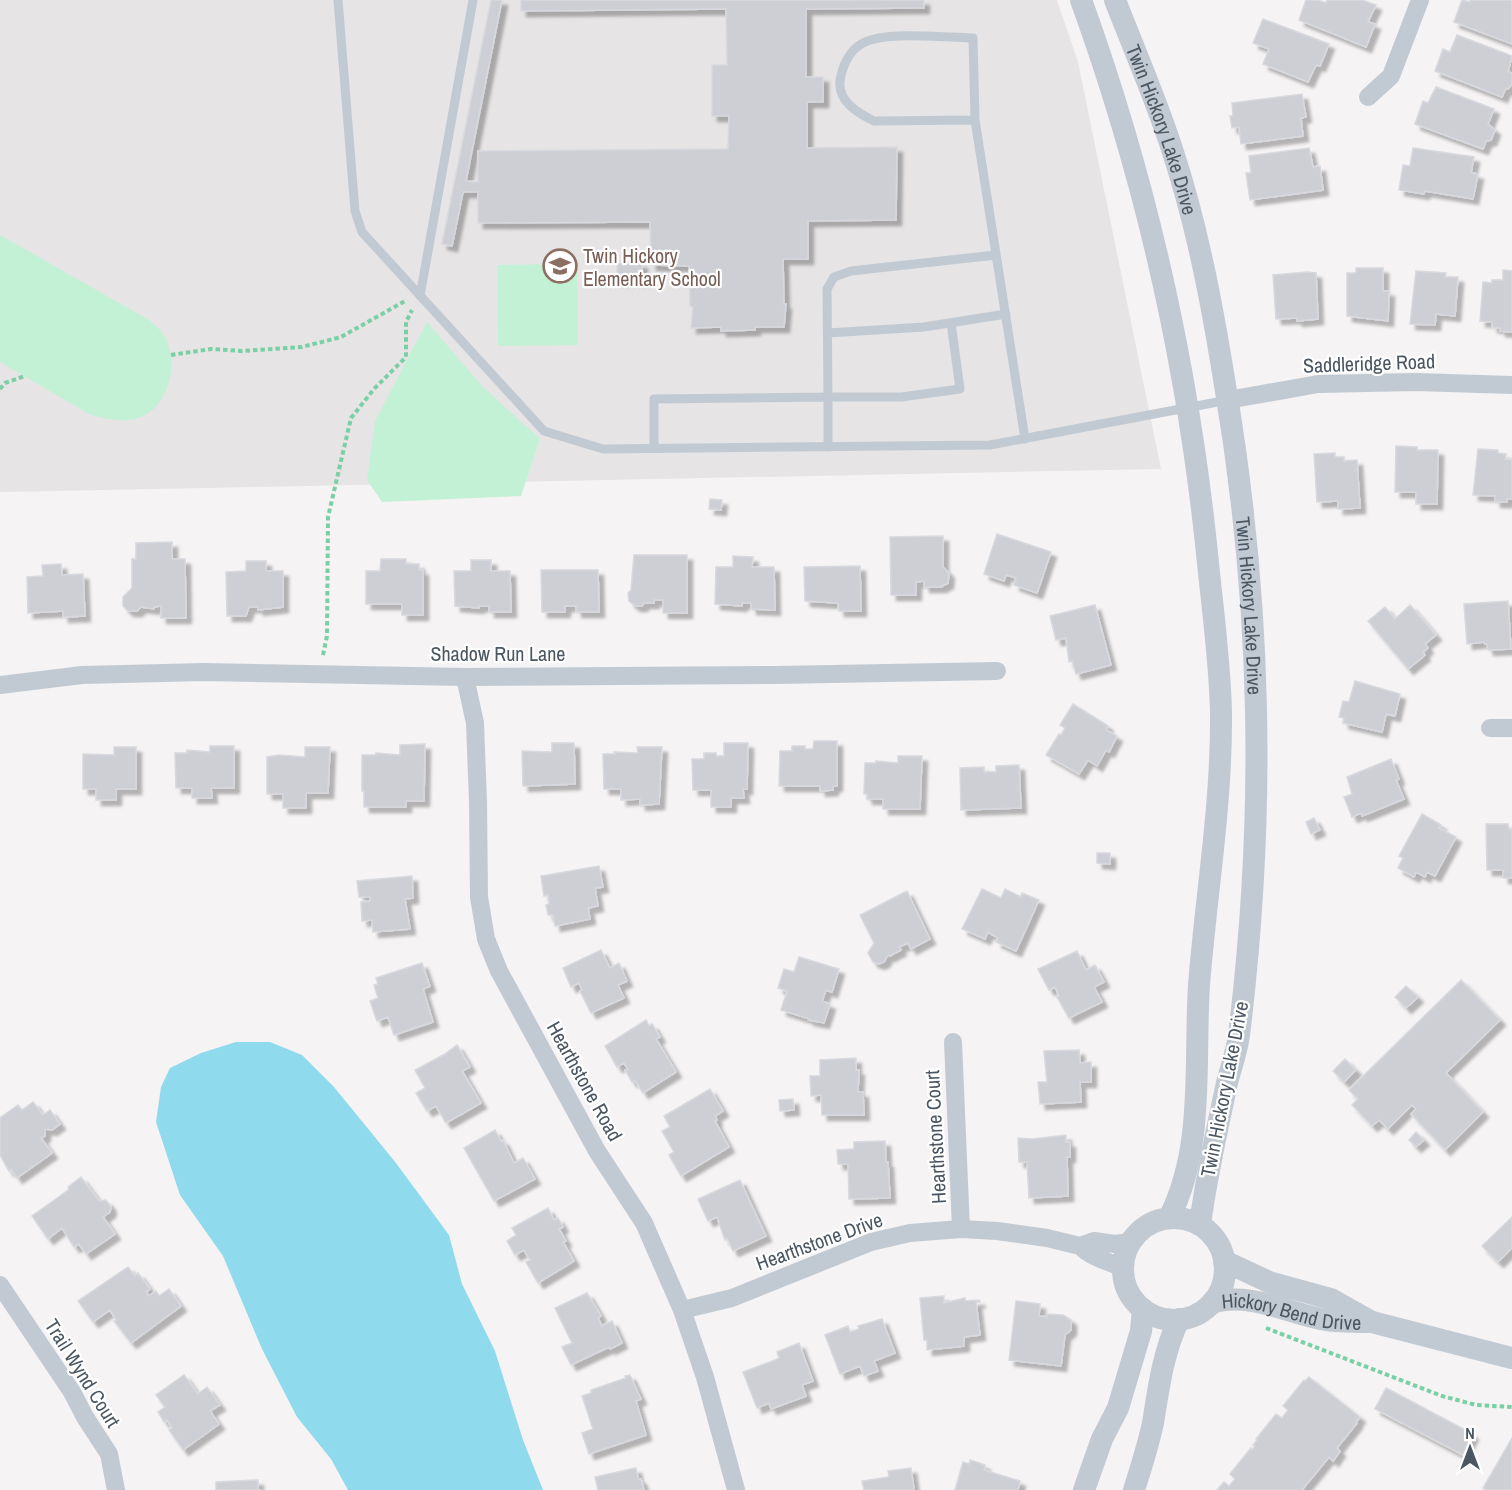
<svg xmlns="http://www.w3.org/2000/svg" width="1512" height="1490" font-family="'Archivo Narrow',sans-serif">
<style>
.education{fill:#e6e4e5}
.green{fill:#c3f1d5}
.water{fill:#90daee}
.building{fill:#cdcfd5;stroke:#d7d9de;stroke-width:1.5;filter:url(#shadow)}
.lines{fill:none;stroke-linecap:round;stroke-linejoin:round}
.path{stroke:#7ad0a6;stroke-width:4;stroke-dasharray:4.5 3;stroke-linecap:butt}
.service{stroke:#c1cad2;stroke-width:9}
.minor{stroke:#c1cad2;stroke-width:18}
.tertiary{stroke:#c1cad2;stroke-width:22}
.labels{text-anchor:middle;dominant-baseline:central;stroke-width:4.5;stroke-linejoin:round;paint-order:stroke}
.street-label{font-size:20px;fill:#4a5661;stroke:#fff}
.education-label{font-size:20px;fill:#785e54;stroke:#fff;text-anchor:start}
</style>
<defs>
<filter id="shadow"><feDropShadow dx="5.5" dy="5.5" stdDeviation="1.5" flood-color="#0004"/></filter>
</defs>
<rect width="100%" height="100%" fill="#f5f3f3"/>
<!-- education -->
<path class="education" d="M0,0H1057L1078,62L1161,469L0,492Z"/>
<!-- green -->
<path class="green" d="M0,235L149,320C153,324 159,328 162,333C182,360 169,411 135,419C120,422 103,419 89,414L0,362Z
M577,264L578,345L498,346L497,265Z
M427,322L483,387L540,439L521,496L382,502L367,480L375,421Z"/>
<!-- water -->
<path class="water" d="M236,1042H270L302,1055L334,1087L396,1163L449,1235L462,1284L495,1351L523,1440L543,1490H348L331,1459L297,1417L262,1349L223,1256L180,1195L156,1122L161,1087L170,1068L201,1053Z"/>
<!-- building -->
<path class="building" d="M491,0H502L466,181L478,182V151L728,149L729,116H712V65H727L726,9L521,11V0H924V8L806,9V77H823V102H807V148L897,147L896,220L808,221V259H783L784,304H786L784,327H755V330L721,331V327L691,328L693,307L690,306L689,266L651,265L650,222L478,223V192H463L452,246L442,244Z
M1306,0H1318L1326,3L1327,0H1362L1376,5L1368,22L1375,24L1366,47L1299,20Z
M1462,0L1470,2V0H1512V44L1454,22Z
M1263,19L1329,44L1320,66L1316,65L1308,82L1263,64L1269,49L1253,43Z
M1457,35L1512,56L1508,72L1512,73V84L1508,89L1506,88L1502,97L1435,71L1443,49L1450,52Z
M1436,87L1494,109L1488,124L1495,130L1491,140L1486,141L1483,149L1415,124L1423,101L1428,103Z
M1302,94L1306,117L1301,118L1303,136L1241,144L1239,127L1232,128L1230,116H1233L1232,103Z
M1309,148L1313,167L1320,166L1323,190L1250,200L1246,173H1251L1249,156Z
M1413,148L1474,157L1471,173L1478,174L1473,199L1425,191L1424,194L1399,190L1403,165L1410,166Z
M617,263H642V280H617Z
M1356,268H1383V291H1389L1388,321L1347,316V273H1356Z
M1503,270L1512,271V332L1500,331V328L1492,327V322L1480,321L1483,282L1492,283V280H1503Z
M1416,271L1446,273L1445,277H1458L1455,316L1436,314L1435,325L1410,324Z
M1307,272L1316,273L1318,319L1297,321V318L1276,319L1273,275Z
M1396,446L1417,447V450H1438L1437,504H1416V492H1395Z
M1478,449L1498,450V453L1506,454L1505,459L1512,460V499H1507V502H1495V496L1473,495Z
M1335,453V457H1344V461L1357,460L1360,508L1338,509V501L1317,502L1314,454Z
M710,499L722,500L721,510L709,509Z
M997,534L1051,552L1037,593L1014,585L1016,578L1006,575L1004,581L984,574Z
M943,536V567L949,573L948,583L941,587H924V581L916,582V595H891L890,537Z
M172,542V559H185L186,618H161V606L154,607V609L141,607L137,611H128L123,606V597L132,588V559H136V543Z
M634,555H687V613H663V600H654V603H644L642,606H635L629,601L628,593L631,590Z
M733,556L753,557L752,567H774L775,610L751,609V603H742V606L715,604L716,567H733Z
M381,559H406V564H419V570H423V615H402V604H366V571H380Z
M471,560H491V571H510L511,612H489V606H479V608L455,606L454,571H471Z
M246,561H266V571H283V607L258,610V607H249L246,616H227L226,572L246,571Z
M61,564L62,575L83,574L85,616L63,617V611L28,613L27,577L43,576L42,565Z
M860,566L861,611H839L838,603L805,601L804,567Z
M541,570H598L599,612H576V606H565V612H542Z
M1508,601L1511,649L1488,650L1487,644H1485L1484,642L1467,644L1464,604Z
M1095,605L1111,665L1076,674L1072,661L1069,662L1066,638L1056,640L1050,616Z
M1410,605L1436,635L1425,644L1428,648L1423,652L1425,655L1408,669L1368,621L1385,607L1395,619Z
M1355,681L1400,694L1395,716L1386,714L1382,732L1343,723L1344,718L1339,717L1343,701L1349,702Z
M1073,704L1108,726L1106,730L1117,736L1109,752L1106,750L1097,766L1088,760L1079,774L1046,755L1059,734L1061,735L1065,728L1060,725Z
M814,741H837V786H833V790L820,791V786H779L780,751H792V746H805V749H813Z
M552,743H574L575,784L523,786L522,751L552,752Z
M724,743H748L747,789H743L744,798H731V807H711V790H693L692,759H704V753H716V756H724Z
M425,744L424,801H406V807H364V791H362V755H376V753L400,755V745Z
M210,746H234V788H211L212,798H192V788H176L175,753H187V750L210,752Z
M114,747H136V789H116V800H96V789H83V754L114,755Z
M305,747H330L328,793H306V808H283V794H267V757L279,755L305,757Z
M637,747H662L659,804L640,805V799L621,800V789H604L603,754H615L614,752L638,753Z
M898,756H922L920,809H883V799H867V794H864L865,763H876V761L898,763Z
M1391,759L1399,779L1396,780L1404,799L1362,816L1361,813L1352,817L1344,797L1352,794L1347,777Z
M1019,765L1021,808L961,810L960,768L984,767V772H996V766Z
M1422,814L1441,825L1439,828L1456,837L1435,876L1427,872L1425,877L1416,872L1414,877L1398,868L1403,858L1399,856Z
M1314,818L1320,830L1311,834L1306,822Z
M1486,824H1508L1509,829H1512V878H1503V870H1487Z
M1097,853H1110V864L1097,863Z
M599,866L603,887L595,888L598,906L588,908L590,919L555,926L553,915H548L546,905L549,904L548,895L544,896L541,876Z
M412,876L413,898L405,899L410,929L373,932L372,920L362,921L361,902L370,901V897H359L357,881Z
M982,889L1001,898L1005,889L1021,897L1022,893L1039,900L1016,951L996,942L998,938L988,932L985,939L962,929Z
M907,891L930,939L911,949L908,943L899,947L901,950L890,956L888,955L884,962L879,964L873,962L868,953L874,943L860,915Z
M601,950L610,968L619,963L627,981L618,985L624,998L591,1013L580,991L582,990L579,983L571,987L563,968Z
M1077,951L1086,970L1095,965L1104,982L1094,987L1102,1002L1069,1018L1057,997L1059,996L1055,987L1049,990L1038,969Z
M799,957L839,969L832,992L826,990L822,1001L830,1004L824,1023L809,1020L810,1019L781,1010L787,991L778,988L784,969L794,972Z
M422,963L430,986L423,989L433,1022L394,1035L388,1017L377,1021L370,1001L378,998L374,985L378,984L376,978Z
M1461,980L1500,1020L1446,1073L1483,1112L1445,1150L1411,1114L1416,1109L1412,1105L1388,1129L1379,1120L1372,1126L1352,1105L1358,1099L1349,1090Z
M1406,986L1418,997L1406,1008L1395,997Z
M646,1020L649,1026L652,1024L660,1037L656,1039L676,1072L643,1093L635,1080L632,1082L625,1070L628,1069L624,1063L617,1067L605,1046Z
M457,1045L470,1067L462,1071L481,1103L446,1123L436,1106L427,1111L416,1093L425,1088L415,1070L445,1054Z
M1079,1050L1080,1063L1091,1062V1082H1080L1081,1102L1040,1104L1038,1082H1047L1044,1051Z
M856,1058V1070H859L858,1092H863L864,1115H822L821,1095L811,1096L810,1076H820V1060Z
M1345,1059L1356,1070L1344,1082L1333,1071Z
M710,1089L723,1111L715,1116L717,1120L715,1121L729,1147L681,1176L669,1155L674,1152L662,1131L670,1127L664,1116Z
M793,1099L794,1110L780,1111L779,1100Z
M33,1102L43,1115L50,1110L60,1124L52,1130L45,1129V1136L41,1138L52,1153L17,1178L11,1169L9,1171L0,1155V1118L18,1105L22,1110Z
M495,1130L501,1141L503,1140L514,1163L523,1158L535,1179L494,1201L464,1148Z
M1416,1132L1424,1140L1416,1147L1409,1140Z
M1066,1135V1142H1070V1157H1067L1068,1196L1029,1198L1027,1162H1019L1018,1138L1032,1139Z
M885,1141L886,1162H888L890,1198L849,1199L848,1164H838L837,1150L854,1149V1142Z
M81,1177L99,1201L106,1200L111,1207L110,1212L103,1217L115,1234L86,1254L79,1244L74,1247L62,1228L48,1239L32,1216L60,1196L69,1189L68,1187Z
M740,1180L766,1236L733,1251L727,1238L725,1240L717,1217L708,1221L698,1199Z
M548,1208L554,1220L558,1218L563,1227L559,1229L566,1241L563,1242L574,1261L538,1283L526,1262L530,1260L524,1250L515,1255L507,1241L516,1235L512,1228Z
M1512,1217V1248L1498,1262L1482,1246Z
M128,1267L135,1276L138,1273L150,1289L146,1292L149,1296L156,1291L159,1296L169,1289L181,1306L131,1343L114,1321L116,1320L110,1310L93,1322L78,1301Z
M587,1293L601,1316L598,1318L602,1326L612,1321L622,1343L610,1349L609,1347L571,1365L562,1347L572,1343L555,1308Z
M944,1296V1303L965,1298V1301L979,1300L980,1302H976L980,1335L964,1337V1346L927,1350V1340H924L920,1298Z
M1016,1301L1040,1304L1039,1316L1047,1317V1314L1063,1315L1071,1320V1330L1065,1335L1061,1366L1009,1360Z
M882,1319L895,1353L874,1361L878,1371L864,1376L860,1366L840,1374L825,1335L848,1326L850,1332L859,1329L858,1326Z
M799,1343L813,1381L802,1385L806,1396L771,1409L769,1403L757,1408L743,1372L775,1360L779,1358L777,1352Z
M184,1375L198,1394L207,1387L220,1405L210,1411L219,1424L183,1450L169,1430L172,1428L167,1420L164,1422L158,1412L165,1407L156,1395Z
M630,1375L641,1399L636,1401L646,1435L589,1454L582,1433L593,1429L582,1396L591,1393V1390L626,1378L625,1376Z
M1309,1377L1360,1417L1356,1422L1357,1423L1337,1448L1340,1451L1333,1461L1329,1457L1302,1490H1217L1224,1482L1229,1486L1235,1479L1230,1474L1251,1448L1252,1450L1255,1446L1253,1445L1257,1440L1256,1439L1276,1414L1282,1418L1288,1410L1283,1406L1304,1380L1305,1381Z
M1386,1388L1473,1434L1463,1455L1375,1409Z
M1512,1438V1490H1486L1483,1488Z
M970,1460L985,1465L984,1470L1020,1481L1018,1490H955L963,1462L969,1464Z
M636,1468L638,1479H641L644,1490H598L595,1477Z
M911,1468L914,1490H864L862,1481L889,1477L888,1471Z
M258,1480V1490H262H216V1482Z"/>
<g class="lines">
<!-- path -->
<path class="path" d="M171,355L211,349L242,351L302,347L341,337L405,301
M0,389L5,383L25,376
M323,655L327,636L328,517L351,418L374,389L406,357V322L412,310
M1266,1328L1442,1396L1476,1405L1512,1407"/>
<!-- service -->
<path class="service" d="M338,0L355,211L362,232L544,431L603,449L990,445L1228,400
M975,120L874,121C858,113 838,102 840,81C842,67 849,50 863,43C884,31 946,37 973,38L975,120L1025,439
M420,296L473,0
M951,323L960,389L901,397H828L827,289L834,277L851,271L996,255
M828,333L924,327L1006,314
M654,448V399L828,397V447"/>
<!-- minor -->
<path class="minor" d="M1368,97L1391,76L1420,0
M1228,400L1318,384L1416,382L1512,385
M465,677L475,723L478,802L479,897L486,939L499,971L597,1151L644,1223L682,1310L705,1377L736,1490
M0,685L82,675L204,672L465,677L776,675L997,671
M1490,728H1512
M953,1042L961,1229
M1080,1246C1092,1259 1109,1260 1123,1269
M0,1285L72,1392L85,1417L109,1454L116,1490
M682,1310L732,1298L871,1242L910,1233L961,1229L997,1231L1047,1238L1080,1246L1094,1241L1115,1244L1130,1242"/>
<!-- tertiary -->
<g class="tertiary">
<path d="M1081,0C1147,182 1189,371 1208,563C1213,613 1220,663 1221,712C1222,804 1206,895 1199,985C1194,1062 1205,1148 1169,1218"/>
<path id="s1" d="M1115,0C1134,49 1155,97 1171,146C1197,224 1212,304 1225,385C1262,604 1266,814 1239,1035C1237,1051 1231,1067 1227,1083C1217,1130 1206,1177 1200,1225"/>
<circle cx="1174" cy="1269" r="51"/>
<path id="s2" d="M1212,1303C1249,1291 1290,1314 1326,1320C1341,1322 1357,1322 1372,1322L1331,1299L1269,1282L1224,1261"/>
<path d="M1372,1322L1512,1358"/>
<path d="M1084,1490L1102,1439L1118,1408L1141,1331L1143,1309"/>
<path d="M1134,1490C1141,1468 1148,1446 1153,1423C1159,1386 1163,1353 1179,1319"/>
</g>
</g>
<!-- icons -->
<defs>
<g id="school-ring" transform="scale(1.725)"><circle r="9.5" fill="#fff" stroke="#8d6e63" stroke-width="1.5"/><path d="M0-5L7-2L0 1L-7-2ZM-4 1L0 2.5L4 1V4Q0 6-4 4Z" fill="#8d6e63"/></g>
</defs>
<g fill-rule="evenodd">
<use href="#school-ring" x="560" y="266"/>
</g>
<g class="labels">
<!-- street labels -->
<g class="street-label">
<text stroke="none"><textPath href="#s1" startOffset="138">Twin Hickory Lake Drive</textPath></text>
<text transform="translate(1369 363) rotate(-2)">Saddleridge Road</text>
<text stroke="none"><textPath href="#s1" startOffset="624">Twin Hickory Lake Drive</textPath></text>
<text x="498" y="653">Shadow Run Lane</text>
<text transform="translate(585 1081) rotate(61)">Hearthstone Road</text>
<text transform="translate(1224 1089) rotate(-79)">Twin Hickory Lake Drive</text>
<text transform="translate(935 1137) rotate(-93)">Hearthstone Court</text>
<text transform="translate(819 1241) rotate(-20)">Hearthstone Drive</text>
<text stroke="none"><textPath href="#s2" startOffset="81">Hickory Bend Drive</textPath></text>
<text transform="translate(83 1373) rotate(58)">Trail Wynd Court</text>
</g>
<!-- education labels -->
<g class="education-label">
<text x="583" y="255">Twin Hickory<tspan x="583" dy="23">Elementary School</tspan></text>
</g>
</g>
<!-- north arrow -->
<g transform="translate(1470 1448)" stroke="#ffffff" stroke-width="4.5" paint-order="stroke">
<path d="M0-4.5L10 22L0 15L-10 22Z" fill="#4a5661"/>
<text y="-9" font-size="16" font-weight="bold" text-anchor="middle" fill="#4a5661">N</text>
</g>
</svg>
